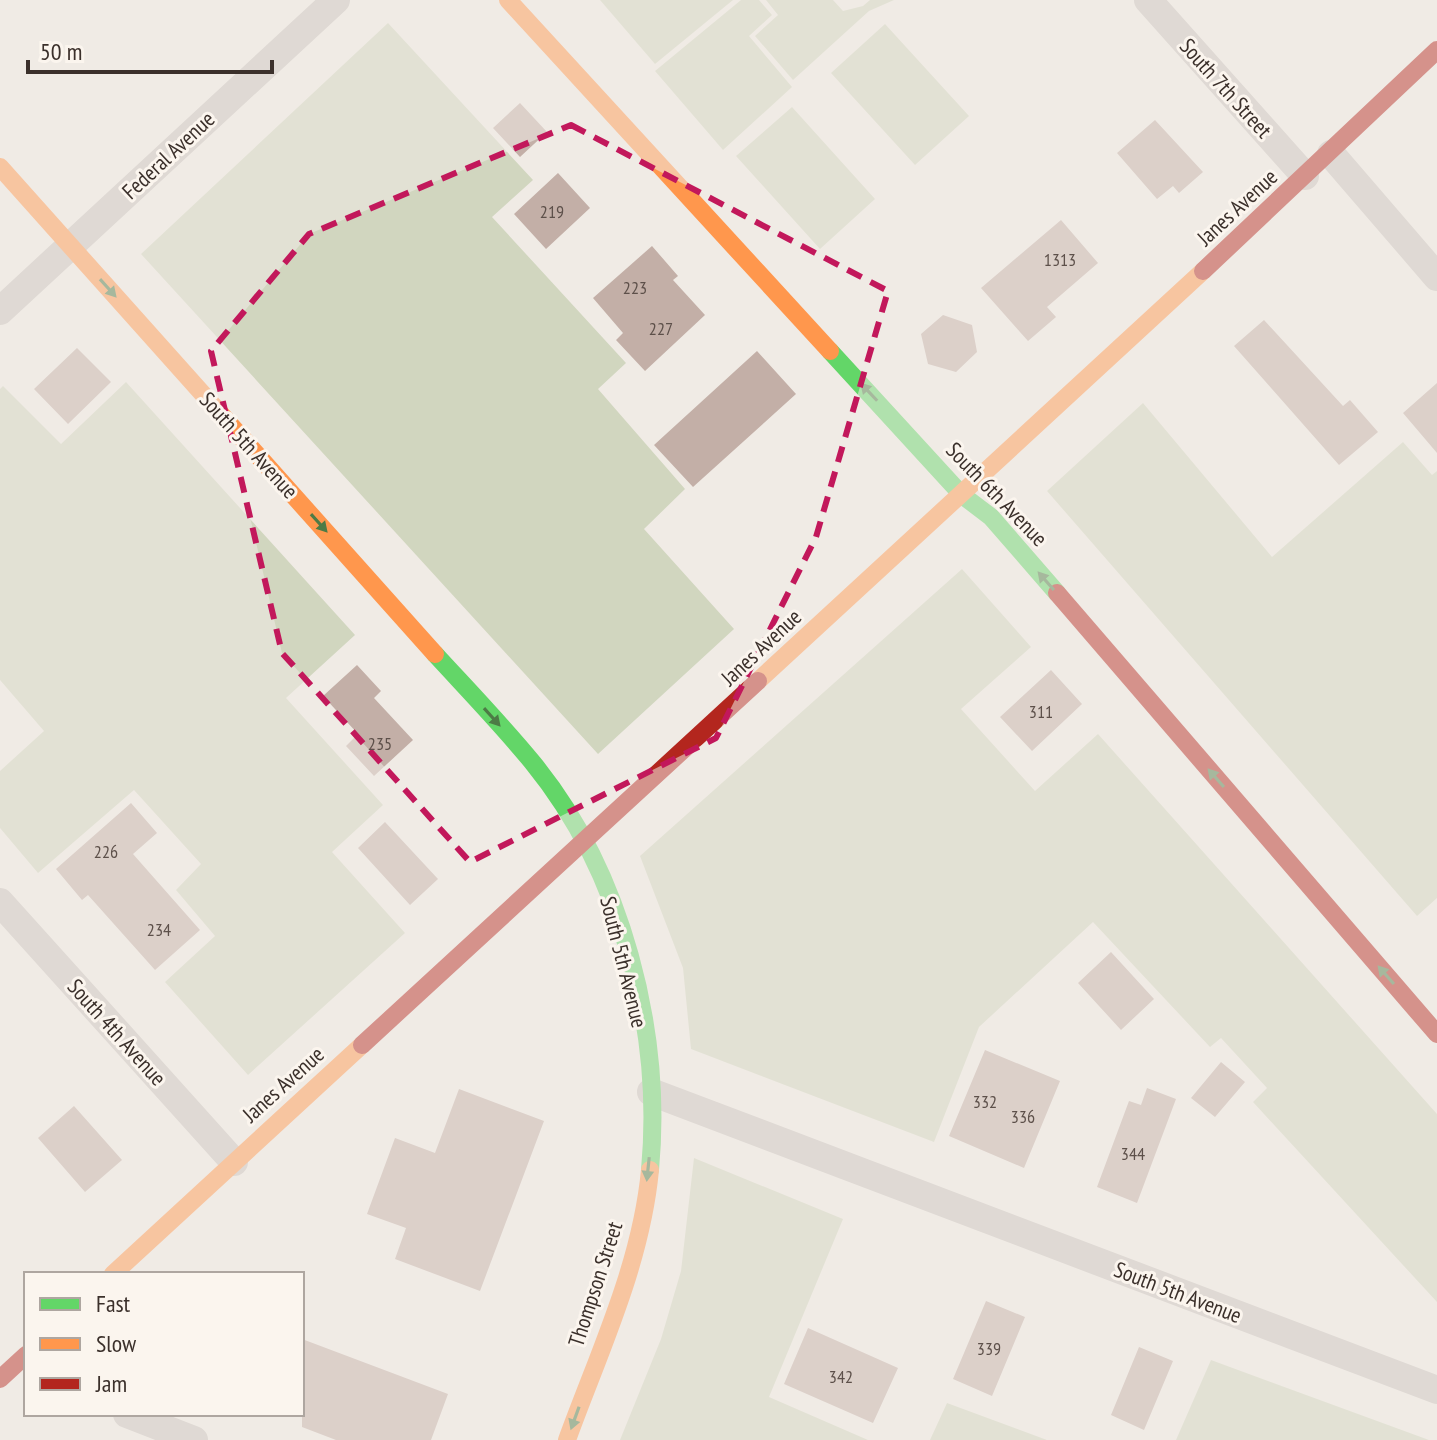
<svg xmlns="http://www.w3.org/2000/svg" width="1437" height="1440" font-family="'PT Sans Narrow',sans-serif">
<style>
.green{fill:#d1d6bf}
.building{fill:#c3afa7}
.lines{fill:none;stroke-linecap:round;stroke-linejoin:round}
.street{stroke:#c9c3be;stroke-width:28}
.fast{stroke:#63d668;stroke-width:18}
.slow{stroke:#ff974d;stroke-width:18}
.jam{stroke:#b3261e;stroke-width:18}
.oneway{fill:#4d7b46}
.marked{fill:none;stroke:#c2185b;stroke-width:6;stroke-dasharray:16 10;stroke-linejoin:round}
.labels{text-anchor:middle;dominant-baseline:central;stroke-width:6;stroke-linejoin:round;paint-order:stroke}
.number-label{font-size:18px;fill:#5d504a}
.street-label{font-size:22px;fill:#3b302b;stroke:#fbf5ee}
</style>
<rect width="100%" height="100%" fill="#f0ebe5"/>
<!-- green -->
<path class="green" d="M600,0H733L655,64Z
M741,0H759L772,15L749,36L792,87L723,150L655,71Z
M766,0H833L843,11L863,6L870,0H894L869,11L793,80L755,36L778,15Z
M388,23L533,180L492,217L626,363L598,389L685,489L644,529L734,629L598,754L141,254Z
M885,24L969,116L915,165L831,73Z
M792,107L875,199L820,249L736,156Z
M126,382L355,635L286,698L383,805L332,852L405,933L248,1075L165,982L215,936L176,890L201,864L134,790L38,873L0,828V771L44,731L0,680V389L3,386L61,444Z
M1143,403L1272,557L1403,442L1432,475L1437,471V898L1417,916L1047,491Z
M962,569L1031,647L961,709L1035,791L1098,734L1437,1114V1302L1253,1102L1267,1088L1221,1038L1210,1047L1093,922L979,1027L934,1142L691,1049L683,968L640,856Z
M694,1158L843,1219L769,1397L868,1440H620L661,1339L681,1271Z
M1211,1360L1429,1440H1176Z
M947,1403L1047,1440H930Z"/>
<!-- building -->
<path class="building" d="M520,103L547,132L520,157L493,128Z
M1155,120L1203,172L1179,193L1173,186L1157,199L1117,153Z
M558,173L590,208L546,249L514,214Z
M1061,220L1098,263L1047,307L1056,317L1028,341L981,288Z
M652,246L678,276L673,280L705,315L645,371L616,340L623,333L593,298Z
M943,315L972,325L977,352L956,372L928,364L921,334Z
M1264,320L1343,406L1350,400L1378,432L1339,465L1234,346Z
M77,348L111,382L68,424L34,389Z
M757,351L796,394L693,487L654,445Z
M1437,383V453L1403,413Z
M357,665L381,691L374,698L413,740L374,776L346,746L358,734L323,696Z
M1051,670L1082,704L1032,751L1000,717Z
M131,803L157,833L133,854L200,930L155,970L88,895L82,900L56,869Z
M385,822L438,879L410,905L358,848Z
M1111,952L1154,999L1121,1030L1078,983Z
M985,1050L1060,1081L1024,1168L949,1136Z
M1221,1062L1245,1082L1215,1117L1191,1098Z
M1147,1088L1176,1099L1137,1203L1097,1187L1129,1101L1141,1105Z
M459,1089L544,1121L480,1291L395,1259L406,1228L367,1214L395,1138L435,1153Z
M74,1106L122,1160L85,1192L38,1138Z
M986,1301L1025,1317L992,1396L953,1379Z
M808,1328L898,1368L873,1423L784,1384Z
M302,1339L448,1394L431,1440H336L302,1427Z
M1139,1347L1173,1361L1144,1430L1111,1415Z"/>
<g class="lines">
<!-- street -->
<path class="street" d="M1148,0L1305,176
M1331,154L1437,277
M0,311L336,0
M0,902L234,1162
M651,1092L1437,1390
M127,1414L194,1440"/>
<!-- fast -->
<path class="fast" d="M830,351L962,495L991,517L1057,593
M435,654C468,690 502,725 533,763C622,872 663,1031 650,1170"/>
<!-- slow -->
<path class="slow" d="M508,0L830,351
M0,167L435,654
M758,681L1203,271
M113,1274L362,1045
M567,1440C599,1352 641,1265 650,1170"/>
<!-- jam -->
<path class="jam" d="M1203,271L1437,50
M1057,593L1437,1034
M362,1045L758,681
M0,1379L26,1355"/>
</g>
<!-- one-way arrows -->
<defs><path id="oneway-solid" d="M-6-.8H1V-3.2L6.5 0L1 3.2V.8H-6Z" transform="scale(2)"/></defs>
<g class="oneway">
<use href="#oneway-solid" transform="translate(108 288) rotate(48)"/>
<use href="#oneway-solid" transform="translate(869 392) rotate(-133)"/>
<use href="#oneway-solid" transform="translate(319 523) rotate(48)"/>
<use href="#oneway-solid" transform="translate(1046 581) rotate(-131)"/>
<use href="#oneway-solid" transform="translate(492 717) rotate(48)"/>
<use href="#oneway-solid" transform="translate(1216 778) rotate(-131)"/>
<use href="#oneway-solid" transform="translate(1386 975) rotate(-131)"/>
<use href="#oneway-solid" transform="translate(648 1169) rotate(96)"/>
<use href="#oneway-solid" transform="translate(575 1418) rotate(110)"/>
</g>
<!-- marked area -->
<path d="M0 0H1437V1440H0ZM571,125L888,291L816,537L716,738L470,862L282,653L211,351L309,234Z" fill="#f0ebe5" fill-opacity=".55" fill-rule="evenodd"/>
<path class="marked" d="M571,125L888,291L816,537L716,738L470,862L282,653L211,351L309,234Z"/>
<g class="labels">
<!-- number labels -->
<g class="number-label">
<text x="552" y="211">219</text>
<text x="1060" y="259">1313</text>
<text x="635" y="287">223</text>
<text x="661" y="328">227</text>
<text x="1041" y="711">311</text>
<text x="380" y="743">235</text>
<text x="106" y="851">226</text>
<text x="159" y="929">234</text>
<text x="985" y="1101">332</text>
<text x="1023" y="1116">336</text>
<text x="1133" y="1153">344</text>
<text x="989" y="1348">339</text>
<text x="841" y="1376">342</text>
</g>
<!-- street labels -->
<g class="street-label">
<text transform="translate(1226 88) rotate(48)">South 7th Street</text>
<text transform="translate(168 155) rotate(-43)">Federal Avenue</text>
<text transform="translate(1237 207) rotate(-43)">Janes Avenue</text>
<text transform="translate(249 445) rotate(48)">South 5th Avenue</text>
<text transform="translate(997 494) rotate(46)">South 6th Avenue</text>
<text transform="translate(761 647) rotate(-43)">Janes Avenue</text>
<text transform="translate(624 962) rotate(76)">South 5th Avenue</text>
<text transform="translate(117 1032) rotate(48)">South 4th Avenue</text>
<text transform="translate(283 1084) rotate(-42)">Janes Avenue</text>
<text transform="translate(595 1284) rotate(-72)">Thompson Street</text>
<text transform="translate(1178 1292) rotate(21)">South 5th Avenue</text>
</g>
</g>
<!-- legend -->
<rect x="24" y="1272" width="280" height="144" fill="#fbf5ee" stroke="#aea6a0" stroke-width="2"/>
<rect x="40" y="1298" width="40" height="12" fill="#63d668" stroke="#aea6a0" stroke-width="2"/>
<text x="96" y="1312" font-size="24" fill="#3b302b">Fast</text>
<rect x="40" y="1338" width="40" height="12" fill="#ff974d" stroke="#aea6a0" stroke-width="2"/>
<text x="96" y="1352" font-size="24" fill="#3b302b">Slow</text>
<rect x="40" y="1378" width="40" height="12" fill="#b3261e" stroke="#aea6a0" stroke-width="2"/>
<text x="96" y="1392" font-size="24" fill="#3b302b">Jam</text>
<!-- scale -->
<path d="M28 60v12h244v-12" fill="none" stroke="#3b302b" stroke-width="4"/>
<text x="40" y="60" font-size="24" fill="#3b302b" stroke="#fbf5ee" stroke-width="6" paint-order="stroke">50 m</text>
</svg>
